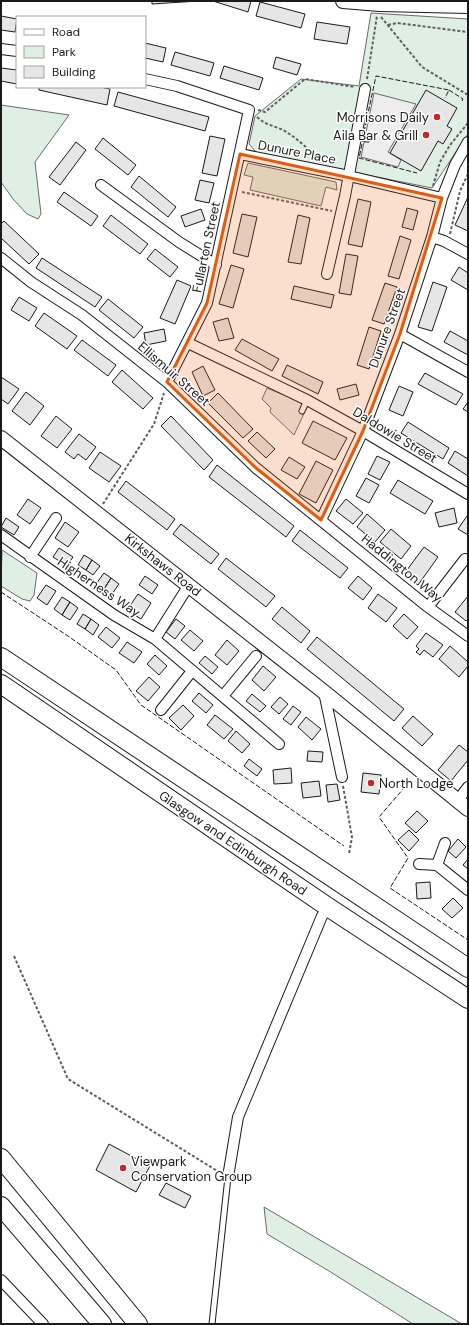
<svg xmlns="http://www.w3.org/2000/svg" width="469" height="1325" font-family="'DM Sans',sans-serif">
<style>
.green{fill:#e0efe3;stroke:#6a6a6a}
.parking{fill:#ededed;stroke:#6a6a6a}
.building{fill:#e6e6e6;stroke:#1a1a1a}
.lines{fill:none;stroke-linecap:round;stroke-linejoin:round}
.lane-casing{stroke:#1a1a1a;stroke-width:7}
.street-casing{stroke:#1a1a1a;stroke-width:12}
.secondary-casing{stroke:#1a1a1a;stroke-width:16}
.highway-casing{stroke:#1a1a1a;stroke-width:20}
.path{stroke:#5f5f5f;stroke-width:2;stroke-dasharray:3 2;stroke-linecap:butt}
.lane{stroke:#fff;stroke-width:5}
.street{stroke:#fff;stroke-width:10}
.secondary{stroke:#fff;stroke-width:14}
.highway{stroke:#fff;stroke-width:18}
.fence{stroke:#1a1a1a;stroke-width:1;stroke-dasharray:5 2;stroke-linecap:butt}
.marked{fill:#e8590c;fill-opacity:0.2;stroke:#e8590c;stroke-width:3;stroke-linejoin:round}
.poi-dot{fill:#c62828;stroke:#fff;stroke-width:1.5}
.labels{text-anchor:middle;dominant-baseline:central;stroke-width:3;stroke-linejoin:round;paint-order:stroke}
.poi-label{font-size:13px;fill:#1a1a1a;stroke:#fff;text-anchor:end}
.street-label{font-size:13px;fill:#1a1a1a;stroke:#fff}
</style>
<rect width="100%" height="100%" fill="#fff"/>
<!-- green -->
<path class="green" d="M371,13L468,19V134L432,188L257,153L249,144L255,116L301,79L359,86Z
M1,105L69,115L35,162L41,214L38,219L27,214L13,199L1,182Z
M248,163L336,182L337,190L326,187L321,206L250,190L253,177L244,175Z
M2,550L37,573L34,595L30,601L22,599L1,586Z
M264,1207L462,1324H413L329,1271L267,1234Z"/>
<!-- parking -->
<path class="parking" d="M374,93L416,104L388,152L401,160L398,167L361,157Z
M267,388L308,405L294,435L270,412L271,408L262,399Z"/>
<!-- building -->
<path class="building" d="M152,1H198L152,4Z
M213,1H251L248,12Z
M260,2L305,14L301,28L256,16Z
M1,16L17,19L15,32L1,30Z
M317,22L350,27L347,44L314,39Z
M145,43L166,48L163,62L145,58Z
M175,52L214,63L210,76L171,65Z
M276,57L301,64L297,75L273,68Z
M224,66L263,78L259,90L220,78Z
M1,68L17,70V84L1,81Z
M39,87H100L110,89L107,105L39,90Z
M426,90L457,108L447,126L452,129L443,144L438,141L421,171L390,153Z
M118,92L209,117L205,131L114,106Z
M210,136L225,139L217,176L202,173Z
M103,138L136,165L128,175L95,149Z
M76,142L86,150L60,185L49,177Z
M139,176L176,207L168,217L131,187Z
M200,180L214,183L209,203L195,200Z
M64,192L98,216L91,226L57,202Z
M468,197V231L455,225Z
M358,199L371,202L362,247L348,244Z
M407,208L418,211L413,230L402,227Z
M201,209L205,220L185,227L181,216Z
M242,214L257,217L248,257L233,253Z
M111,215L148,244L140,254L103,226Z
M298,215L310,218L301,264L288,262Z
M4,221L39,254L29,264L1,238V224Z
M400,236L411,240L399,279L388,276Z
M155,249L178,267L170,277L147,259Z
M346,254L358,256L351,295L339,293Z
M42,258L102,297L95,307L36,268Z
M231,265L244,269L233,308L219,304Z
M459,267L468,273V290L451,280Z
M177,280L191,286L175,324L160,318Z
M433,282L447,287L432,331L418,327Z
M385,283L397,287L384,324L372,320Z
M294,286L334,295L331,308L291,299Z
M19,297L37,308L29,321L11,310Z
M108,299L143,327L134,338L99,310Z
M44,313L77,336L67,349L35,326Z
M228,318L234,338L219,341L213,322Z
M369,327L381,331L369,369L357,365Z
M164,329L166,341L146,345L144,333Z
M450,331L468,341V355L444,342Z
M242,339L279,359L272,371L235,350Z
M82,340L116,365L108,376L74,350Z
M287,365L323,382L318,394L282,376Z
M203,366L215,390L203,396L192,372Z
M122,370L153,398L143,409L112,382Z
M425,373L463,394L456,405L418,384Z
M1,377L19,389L8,404L1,399Z
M356,384L359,395L340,400L337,389Z
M399,386L413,392L403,416L389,410Z
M26,392L44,406L30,425L12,411Z
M218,393L253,429L243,438L208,403Z
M468,402V412L463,409Z
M56,416L72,429L57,448L41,436Z
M171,416L213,460L204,470L161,426Z
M313,421L347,438L335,460L302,443Z
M408,422L449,448L443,459L401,433Z
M257,432L275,449L266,458L248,441Z
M79,434L96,447L86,460L78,454L74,459L65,452Z
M455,451L468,459V476L448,463Z
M100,452L121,466L109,482L89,468Z
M377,456L390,462L380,480L368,474Z
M289,457L305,467L297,479L281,470Z
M316,461L333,470L316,503L299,494Z
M217,465L294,526L286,537L209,477Z
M366,478L379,485L369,503L356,496Z
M398,480L433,501L425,514L390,493Z
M126,481L175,519L167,530L118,492Z
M28,499L41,508L30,524L17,515Z
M346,499L363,513L353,524L336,511Z
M454,508L457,523L439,527L435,513Z
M367,514L385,530L375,542L357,527Z
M467,516H468V535L458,529Z
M6,518L19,527L14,535L1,527Z
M65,522L79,532L68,547L55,538Z
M181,524L219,554L211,564L173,534Z
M391,529L411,546L401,559L380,542Z
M300,530L348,568L340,578L292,541Z
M424,547L438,557L418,585L404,574Z
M59,548L73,557L67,566L53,557Z
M84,555L92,560L86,570L78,565Z
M226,558L275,596L266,607L218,569Z
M92,560L100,566L93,575L86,570Z
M104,573L111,578L104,589L96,584Z
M145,576L158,585L152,594L139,585Z
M358,576L372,588L363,600L348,588Z
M111,578L119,584L112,594L104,589Z
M46,585L56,591L47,605L37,598Z
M138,594L151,603L141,619L127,610Z
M378,594L397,608L386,622L368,608Z
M468,596V619L466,621L455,612Z
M62,597L70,602L62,615L54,609Z
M70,602L78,608L70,620L62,615Z
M282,607L310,631L301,643L272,619Z
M83,614L91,619L85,629L77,624Z
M404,614L418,627L407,639L393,626Z
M91,619L99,625L93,635L85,629Z
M176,619L185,626L175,639L166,632Z
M106,627L120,638L112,648L98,637Z
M190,630L203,641L194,651L181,640Z
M426,633L443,645L433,657L424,650L420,655L416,652L419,649L416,646Z
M317,637L404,709L394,721L307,649Z
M227,640L239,651L227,665L215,655Z
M127,642L142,652L134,663L119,653Z
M450,646L468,662V666L459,677L439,659Z
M155,655L167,666L159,675L147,664Z
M205,656L218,667L212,674L199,663Z
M263,666L276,677L264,691L252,680Z
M149,677L160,687L148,701L136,691Z
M199,693L213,705L206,713L192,701Z
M252,694L266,706L260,712L246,701Z
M280,697L288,704L279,714L271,707Z
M183,705L194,716L181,730L169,718Z
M293,706L301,712L291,725L283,719Z
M215,715L233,729L224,739L207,725Z
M413,716L433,734L422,746L402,728Z
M306,717L321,729L312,740L298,727Z
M236,731L250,744L242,753L228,741Z
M459,745L468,752V760L451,781L438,770Z
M308,751L323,752L322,762L307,761Z
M249,759L262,769L257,776L244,766Z
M291,768L292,783L274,784L273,770Z
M363,773L381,775L379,794L361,792Z
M319,781L321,796L303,798L301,783Z
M337,784L340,800L328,802L326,785Z
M417,811L428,821L416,833L405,823Z
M409,830L419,840L409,851L398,840Z
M458,839L466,847L456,858L448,851Z
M468,859V869L463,865Z
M430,882L431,898L417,899L416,883Z
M453,898L463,908L452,918L442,909Z
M109,1144L150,1166L136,1192L96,1170Z
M166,1183L191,1196L185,1208L159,1195Z"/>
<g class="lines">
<!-- lane casing -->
<g class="lane-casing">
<path id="lane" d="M356,137L367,139
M302,411L307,400
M212,1324L228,1177"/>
</g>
<!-- street casing -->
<g class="street-casing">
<path id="street" d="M1,49L17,51
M145,79L177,86L249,110L207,303L167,382
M240,154L349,176L442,198
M101,185L179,242L216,265
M432,237L444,241L468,254
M1,258L31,282L82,315L167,382L256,468L428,607L468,636
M327,274L345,196L365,89
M400,334L468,372
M188,343L307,400L363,431L468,494
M321,520L363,431L400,334L432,237L442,198L455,165L468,142
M1,535L114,615L155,639
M30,557L56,518
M189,585L155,639L279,744
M428,607L465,559
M324,692L342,777
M223,696L256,656
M161,710L192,671
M458,800L468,787
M445,843L437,865L468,890
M419,864L437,865
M228,1177L238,1117L322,916L328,907
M1,1280L43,1324"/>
</g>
<!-- secondary casing -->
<g class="secondary-casing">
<path id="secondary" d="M343,1L380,4L468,6
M1,438L324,692L468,809"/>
</g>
<!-- highway casing -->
<g class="highway-casing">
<path id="highway" d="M1,657L468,968
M1,684L328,907L468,999
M1,1158L138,1324
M1,1206L102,1324"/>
</g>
<!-- path -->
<path class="path" d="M381,17L422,67L468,95
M388,25L397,23L468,32
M367,79L377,16
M258,110L265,112L305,79L355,87
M257,117C266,126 278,126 288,133C299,140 309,150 319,159
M433,186L440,162L450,145L468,123
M242,192L332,211
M450,234L460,191L468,174
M103,504L154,424L164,393
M343,786L352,837L349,854
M14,956L68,1079L219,1172"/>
<!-- lane -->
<use href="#lane" class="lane"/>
<!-- street -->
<use href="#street" class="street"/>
<!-- secondary -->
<use href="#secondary" class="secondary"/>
<!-- highway -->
<use href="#highway" class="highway"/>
<!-- fence -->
<path class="fence" d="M449,90L463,99L462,101
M364,132L376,76L449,90L445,98
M362,144L359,158L417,173
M1,592L68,636L116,670L141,705L344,846
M410,781L379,817L408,858L390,888L468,940"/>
</g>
<!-- marked area -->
<path class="marked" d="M240,154L442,198L400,334L363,431L321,520L256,468L167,382L207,303Z"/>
<!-- markers -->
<g class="poi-dot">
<circle cx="437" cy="117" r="4"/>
<circle cx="426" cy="135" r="4"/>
<circle cx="371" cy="783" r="4"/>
<circle cx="123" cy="1168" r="4"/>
</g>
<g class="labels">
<!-- poi labels -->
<g class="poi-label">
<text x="429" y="117">Morrisons Daily</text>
<text x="418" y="135">Aila Bar &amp; Grill</text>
<text x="379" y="783" text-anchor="start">North Lodge</text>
<text x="131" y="1161" text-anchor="start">Viewpark<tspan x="131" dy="15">Conservation Group</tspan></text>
</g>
<!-- street labels -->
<g class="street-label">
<text transform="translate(297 152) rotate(11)">Dunure Place</text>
<text transform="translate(206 247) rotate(-78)">Fullarton Street</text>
<text transform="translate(387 328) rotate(-70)">Dunure Street</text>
<text transform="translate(174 374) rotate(41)">Ellismuir Street</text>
<text transform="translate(395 435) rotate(31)">Daldowie Street</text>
<text transform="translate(163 565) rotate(38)">Kirkshaws Road</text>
<text transform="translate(402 568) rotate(39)">Haddington Way</text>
<text transform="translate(99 587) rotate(34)">Higherness Way</text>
<text transform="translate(233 843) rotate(34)">Glasgow and Edinburgh Road</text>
</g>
</g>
<!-- border -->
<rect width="469" height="1325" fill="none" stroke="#1a1a1a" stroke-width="4"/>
<!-- legend -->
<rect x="16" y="16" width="130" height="72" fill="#ffffff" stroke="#a3a3a3"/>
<rect x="24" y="29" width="20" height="6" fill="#ffffff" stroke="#a3a3a3"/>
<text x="52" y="36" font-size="12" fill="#1a1a1a">Road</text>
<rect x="24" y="46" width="20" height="12" fill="#e0efe3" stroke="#a3a3a3"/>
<text x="52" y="56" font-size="12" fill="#1a1a1a">Park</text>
<rect x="24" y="66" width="20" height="12" fill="#e6e6e6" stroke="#a3a3a3"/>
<text x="52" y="76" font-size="12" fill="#1a1a1a">Building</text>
</svg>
